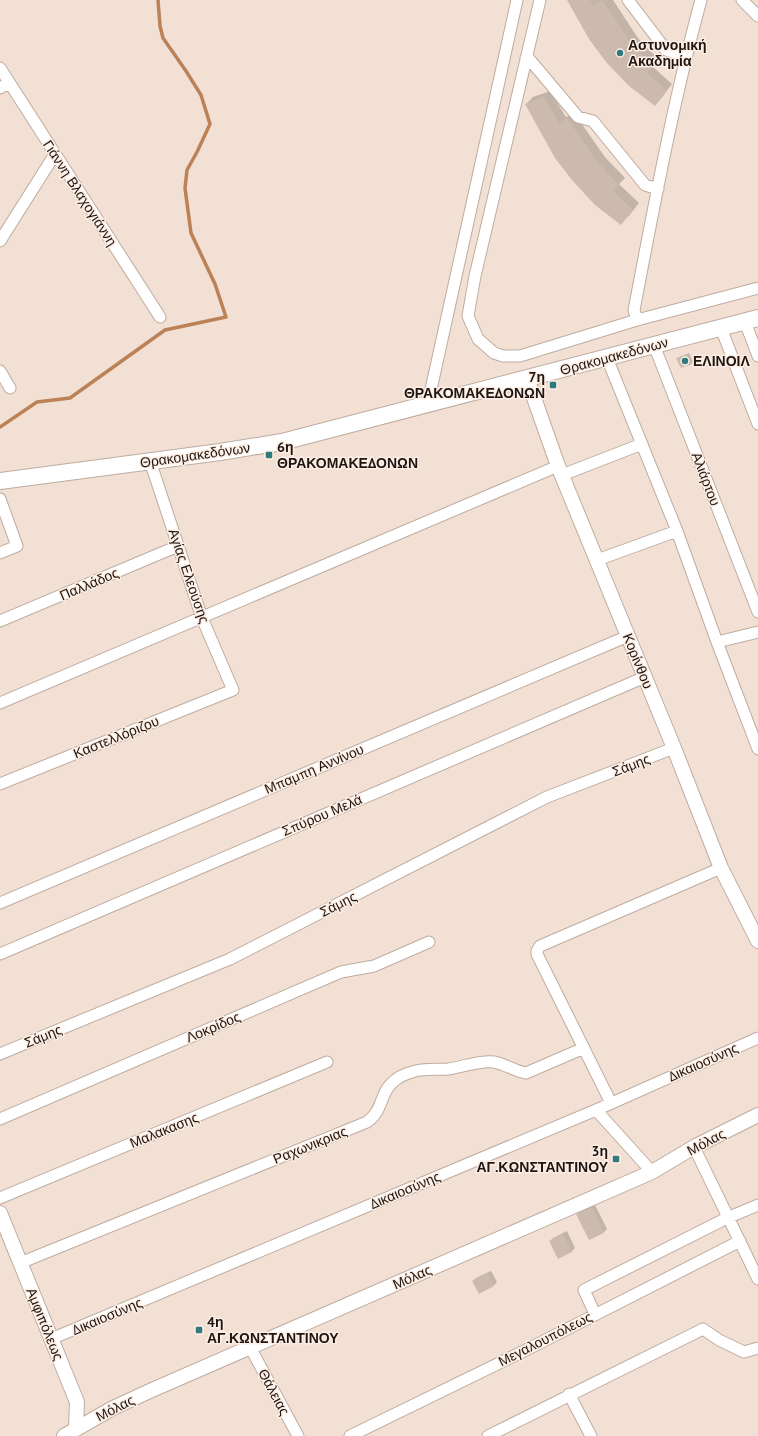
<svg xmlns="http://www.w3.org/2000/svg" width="758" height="1436" font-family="'PT Sans',sans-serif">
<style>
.shadow{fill:#0003}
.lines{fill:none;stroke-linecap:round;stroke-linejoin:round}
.stream{stroke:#bb8258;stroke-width:3.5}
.building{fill:#cdbaae}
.minor-casing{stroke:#beaca0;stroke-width:13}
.tertiary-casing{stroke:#beaca0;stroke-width:16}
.secondary-casing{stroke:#beaca0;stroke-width:18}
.minor{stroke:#fff;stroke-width:11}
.tertiary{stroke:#fff;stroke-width:14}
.secondary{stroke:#fff;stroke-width:16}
.poi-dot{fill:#30797d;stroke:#feeee4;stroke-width:1.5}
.labels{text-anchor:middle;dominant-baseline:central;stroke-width:3;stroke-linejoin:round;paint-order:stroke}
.poi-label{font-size:14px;font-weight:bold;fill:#1d1612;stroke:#feeee4;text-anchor:start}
.street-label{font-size:14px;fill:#1d1612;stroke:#feeee4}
</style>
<rect width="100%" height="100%" fill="#f3e0d4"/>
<!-- shadow -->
<path class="shadow" d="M568,0H613L638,38L658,59L652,66L672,84L661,98Z
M550,91L566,117L574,113L605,157L625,178L619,184L639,203L628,217L526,104L533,97Z
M689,353L693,362L692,363L679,357Z
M595,1205L607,1229L604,1232L589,1239L578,1214L581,1211Z
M567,1231L575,1248L572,1251L558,1258L550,1241L553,1238Z
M491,1271L497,1282L494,1285L479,1293L473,1281L476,1278Z"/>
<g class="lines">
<!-- stream -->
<path class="stream" d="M0,427L37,402L70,398L165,330L226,317L215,284L191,233L185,188L187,170L197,152L210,124L201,95L186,71L163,38L160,26L158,0"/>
</g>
<!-- building -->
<path class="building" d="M567,0H590L593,5L602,0L632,44L652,66L647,73L667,91L655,106L629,86L606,62L589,39Z
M544,97L559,123L567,118L598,163L619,185L613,191L633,210L621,225L595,205L572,180L555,158L525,104Z
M688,354L692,364L681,368L676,358Z
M592,1207L604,1233L589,1240L576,1214Z
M563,1234L572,1252L558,1259L549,1241Z
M488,1273L494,1286L479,1294L472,1281Z"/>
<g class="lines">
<!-- minor casing -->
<g class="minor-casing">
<path id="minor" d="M540,0L475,276L468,316L478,339L494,353L503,356H520L637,320L758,288
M628,0L666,50L686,56
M742,0L758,16
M526,58L530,60L578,117L593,121L645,185L658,189
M0,68L160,317
M0,88L9,83
M0,241L55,154
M637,320L634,310C654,206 673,102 701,0
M745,322L758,356
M721,328L758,424
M654,345L758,612
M607,358L677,531L717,642L758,749
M0,371L10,388
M428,403L517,0
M562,475L642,444
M0,499L17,546L0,553
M597,560L677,531
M0,621L178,546
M717,642L758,632
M0,703L558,466
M0,784L233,690L202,618L150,461
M0,903L628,636
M0,954L645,677
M0,1054L230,959L547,797L674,748
M611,1103L537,954V951L540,946L721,868
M596,1110L652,1172
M0,1119L341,972L374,966L429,942
M694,1147L758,1279
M0,1198L327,1062
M20,1263L367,1122C384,1110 379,1094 393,1082C398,1077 405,1074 412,1072C424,1068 436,1070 448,1069C464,1067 479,1060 494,1062C505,1064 517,1072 526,1073L584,1048
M595,1314L584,1290L727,1218L758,1205
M51,1339L596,1110L758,1038
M250,1347L298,1436
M569,1394L591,1436
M350,1436L526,1350L740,1241
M488,1436L703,1329L719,1340L744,1352L758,1348"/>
</g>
<!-- tertiary casing -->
<g class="tertiary-casing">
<path id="tertiary" d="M527,378L558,466L674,748L721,868L758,941
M0,1213L77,1402L76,1429
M64,1436L113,1408L152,1390L652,1172L694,1147L758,1115"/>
</g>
<!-- secondary casing -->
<g class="secondary-casing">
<path id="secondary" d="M0,481L220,452L282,442L758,318"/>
</g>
<!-- minor -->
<use href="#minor" class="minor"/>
<!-- tertiary -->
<use href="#tertiary" class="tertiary"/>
<!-- secondary -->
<use href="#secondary" class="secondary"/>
</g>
<!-- markers -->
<g class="poi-dot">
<circle cx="620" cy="53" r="4"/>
<circle cx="685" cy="361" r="4"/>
<rect x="549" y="381" width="8" height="8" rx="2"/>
<rect x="265" y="451" width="8" height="8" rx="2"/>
<rect x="612" y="1155" width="8" height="8" rx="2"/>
<rect x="195" y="1326" width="8" height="8" rx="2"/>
</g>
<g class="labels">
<!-- poi labels -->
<g class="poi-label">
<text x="628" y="45">Αστυνομική<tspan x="628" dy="16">Ακαδημία</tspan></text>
<text x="693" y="361">ΕΛΙΝΟΙΛ</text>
<text x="545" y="377" text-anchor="end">7η<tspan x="545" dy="16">ΘΡΑΚΟΜΑΚΕΔΟΝΩΝ</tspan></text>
<text x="277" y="447">6η<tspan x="277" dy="16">ΘΡΑΚΟΜΑΚΕΔΟΝΩΝ</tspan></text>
<text x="608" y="1151" text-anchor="end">3η<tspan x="608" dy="16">ΑΓ.ΚΩΝΣΤΑΝΤΙΝΟΥ</tspan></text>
<text x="207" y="1322">4η<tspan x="207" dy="16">ΑΓ.ΚΩΝΣΤΑΝΤΙΝΟΥ</tspan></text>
</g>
<!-- street labels -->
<g class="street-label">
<text transform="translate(80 193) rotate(57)">Γιάννη Βλαχογιάννη</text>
<text transform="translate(614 356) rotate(-15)">Θρακομακεδόνων</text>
<text transform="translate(195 455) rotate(-8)">Θρακομακεδόνων</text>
<text transform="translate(706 479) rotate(69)">Αλιάρτου</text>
<text transform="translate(189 576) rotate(71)">Αγίας Ελεούσης</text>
<text transform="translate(89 584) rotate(-23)">Παλλάδος</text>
<text transform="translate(638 661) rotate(68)">Κορίνθου</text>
<text transform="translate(116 737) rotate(-22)">Καστελλόριζου</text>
<text transform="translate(631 765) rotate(-21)">Σάμης</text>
<text transform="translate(314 769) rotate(-23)">Μπαμπη Αννίνου</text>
<text transform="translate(322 815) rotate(-23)">Σπύρου Μελά</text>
<text transform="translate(338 904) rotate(-27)">Σάμης</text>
<text transform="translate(213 1027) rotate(-23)">Λοκρίδος</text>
<text transform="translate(43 1036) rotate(-22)">Σάμης</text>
<text transform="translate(703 1062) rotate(-24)">Δικαιοσύνης</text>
<text transform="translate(164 1130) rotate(-22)">Μαλακασης</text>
<text transform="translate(706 1142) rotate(-28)">Μόλας</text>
<text transform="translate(310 1145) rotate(-22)">Ραχωνικριας</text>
<text transform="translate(405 1190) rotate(-23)">Δικαιοσύνης</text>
<text transform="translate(412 1277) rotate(-24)">Μόλας</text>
<text transform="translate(107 1316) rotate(-23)">Δικαιοσύνης</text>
<text transform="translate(45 1324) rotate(68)">Αμφιπόλεως</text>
<text transform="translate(545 1339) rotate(-27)">Μεγαλουπόλεως</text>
<text transform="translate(274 1392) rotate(62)">Θάλειας</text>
<text transform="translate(115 1408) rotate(-27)">Μόλας</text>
</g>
</g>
</svg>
